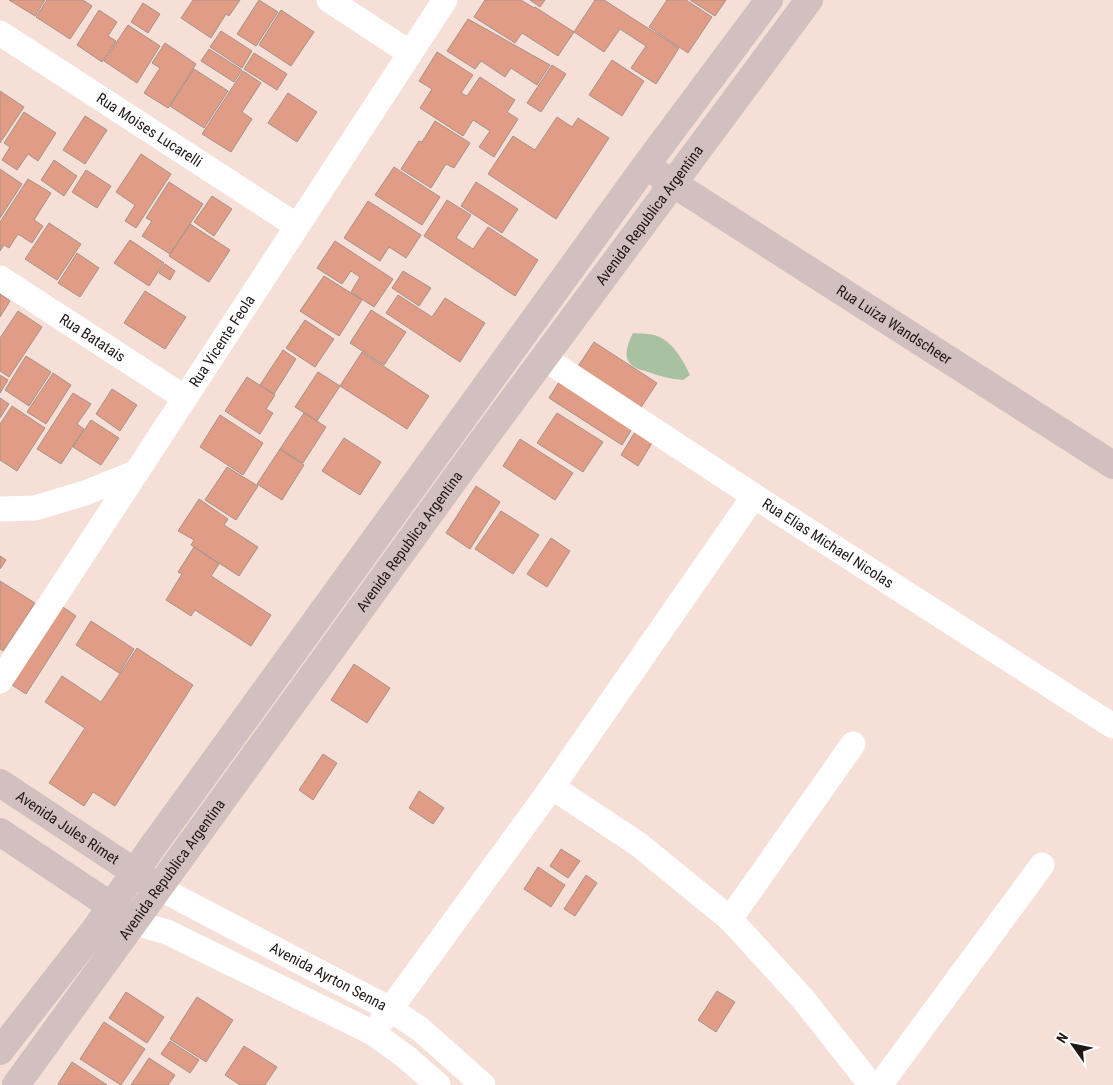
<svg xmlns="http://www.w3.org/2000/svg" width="1113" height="1085" font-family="'Roboto Condensed',sans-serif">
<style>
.green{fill:#a8c2a1}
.building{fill:#e09c84;stroke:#a7928b}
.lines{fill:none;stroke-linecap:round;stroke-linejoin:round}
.street{stroke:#fff;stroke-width:25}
.secondary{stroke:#d1c0bf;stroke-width:28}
.labels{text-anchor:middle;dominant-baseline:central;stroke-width:4.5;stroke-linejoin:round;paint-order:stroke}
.street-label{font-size:15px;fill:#201816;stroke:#fff}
</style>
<rect width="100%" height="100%" fill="#f5dfd7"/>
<!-- green -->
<path class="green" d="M633,333C640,334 650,333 657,336C673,342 683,360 690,375L683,380C671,379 659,376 648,372C644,370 639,370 636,368C621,360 627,345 633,333Z"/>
<!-- building -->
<path class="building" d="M9,0H45L35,16Z
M47,0H83L92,6L70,39L36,17Z
M193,0H240L229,16L226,14L211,38L181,18Z
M259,0L278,12L256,46L237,34Z
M485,0H521L534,8L535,7L574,32L558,56L522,33L515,43L474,17Z
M530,0H545L540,7Z
M595,0H604L679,48L656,84L631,68L646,46L620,29L604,52L574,32Z
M667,0H686L712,17L688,53L649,27Z
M690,0H726L715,16Z
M143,3L160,14L148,33L131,22Z
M99,10L117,22L108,36L116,41L102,62L77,45Z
M281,10L314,32L291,66L259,45Z
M468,19L550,65L537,85L511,68L505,77L481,61L475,69L447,51Z
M128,25L160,46L137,83L104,61Z
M221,31L252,51L242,68L210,47Z
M165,43L196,64L168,108L144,93L160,68L152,63Z
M209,49L242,70L234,82L201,61Z
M437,52L473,75L461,93L467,96L480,77L515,100L507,112L518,119L494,157L479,147L490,131L473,120L463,136L420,108L432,89L419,81Z
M254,53L287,74L277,90L244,69Z
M612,60L644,81L622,116L589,95Z
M552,65L566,74L541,112L527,103Z
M194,69L228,91L204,128L170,106Z
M243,71L261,83L242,112L252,119L231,152L202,134Z
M0,91L24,107L0,143Z
M288,93L317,112L297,142L268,123Z
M24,112L56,133L38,161L28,154L17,170L2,160L10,147L4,143Z
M85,116L107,130L85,164L63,150Z
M557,117L572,127L578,118L609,138L556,219L488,174L513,136L535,150Z
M435,121L470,143L454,168L446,164L431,188L401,169L419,141L422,142Z
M141,154L171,174L136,228L125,221L135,205L116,192Z
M54,160L77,176L64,196L41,180Z
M394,167L440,197L422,225L375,195Z
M0,169L22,184L0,218Z
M86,170L111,186L97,208L72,192Z
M28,179L51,193L34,220L43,226L32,243L18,234L9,248L4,245L0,251V222Z
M169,182L203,204L170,254L142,236L152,221L146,218Z
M476,182L518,209L502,233L461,206Z
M212,196L232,209L214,236L194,222Z
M447,200L471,215L456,238L473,249L488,227L538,260L515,296L424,236Z
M368,201L421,235L406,258L389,247L380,261L344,238Z
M49,223L81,244L57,280L25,259Z
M190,224L230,250L209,282L169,256Z
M130,240L164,263L149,286L114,263Z
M335,241L393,279L374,307L351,292L360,277L351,271L342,284L317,268Z
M77,253L99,268L80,297L58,283Z
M165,264L175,271L170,280L159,273Z
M403,271L431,288L419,306L392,288Z
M324,276L362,300L339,336L300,311Z
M145,291L186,317L165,349L124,323Z
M0,294L10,301L0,317Z
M398,295L432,317L445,298L485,323L460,362L386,313Z
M371,310L406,332L384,365L350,343Z
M18,311L42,327L9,377L0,371V338Z
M305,320L334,339L315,367L286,348Z
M594,342L657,383L638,412L575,371Z
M283,350L296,359L274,394L260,385Z
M362,352L429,396L407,429L340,386Z
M26,356L51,372L29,406L5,390Z
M318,372L340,386L317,421L295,407Z
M53,373L71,385L46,424L27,412Z
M0,375L8,380L0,393Z
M247,377L275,395L266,409L273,413L260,434L225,411Z
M561,379L634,426L622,445L549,398Z
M112,389L137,405L120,431L96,414Z
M73,393L91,404L77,424L84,429L61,464L37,449Z
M0,398L9,404L0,418Z
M12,406L45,428L17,471L0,460V424Z
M304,413L326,427L303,463L280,449Z
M557,413L603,442L583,472L537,443Z
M220,415L263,443L243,475L200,447Z
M91,420L119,438L101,465L73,447Z
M635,432L652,443L638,466L621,455Z
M344,438L381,462L360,495L322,471Z
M520,439L573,473L555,500L503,466Z
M280,449L304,465L282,500L257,484Z
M227,467L258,486L236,520L205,500Z
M476,486L500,502L470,549L446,533Z
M199,499L228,519L224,525L258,547L239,576L191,545L194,540L178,531Z
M501,511L539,535L513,574L475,549Z
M551,538L570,551L547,587L527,574Z
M194,547L219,564L211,576L271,615L251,646L195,610L191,616L166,600L182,574L178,572Z
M0,556L6,560L0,569Z
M0,581L35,603L3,651L0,649Z
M60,605L76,616L26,694L9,683Z
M91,621L134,649L119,673L76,645Z
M137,648L193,685L115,806L93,792L84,806L49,783L85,728L45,702L62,676L101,702Z
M354,664L390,688L367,723L331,700Z
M323,754L337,763L313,800L299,790Z
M419,791L444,808L433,824L409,808Z
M561,849L580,861L568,878L550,866Z
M538,867L565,885L551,907L524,889Z
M586,875L597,883L575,916L564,909Z
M717,991L735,1002L716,1032L698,1020Z
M126,992L164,1017L147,1043L109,1018Z
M197,997L233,1020L206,1062L170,1039Z
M104,1022L145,1049L121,1085L80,1059Z
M170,1041L199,1060L190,1073L161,1054Z
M244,1046L277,1067L265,1085H240L225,1075Z
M149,1058L175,1075L168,1085H131Z
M72,1062L107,1085H59L58,1084Z"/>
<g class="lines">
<!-- street -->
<g class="street">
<path d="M329,0L410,53"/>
<path id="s1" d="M0,33L297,226"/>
<path id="s2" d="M0,278L185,398"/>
<path id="s3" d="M544,358L754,496L1113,726"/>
<path d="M0,509L35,508L85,493L137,472"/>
<path id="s4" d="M0,681L445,0"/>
<path d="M552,787L638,844L730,919L803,999L871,1085"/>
<path id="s5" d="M159,888L390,1009L420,1029L483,1085"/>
<path d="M730,919L853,744"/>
<path d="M135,923L167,932L373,1033L406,1057L438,1085"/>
<path d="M373,1033L552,787L754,496"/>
<path d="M880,1085L1042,865"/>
</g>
<!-- secondary -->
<g class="secondary">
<path id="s6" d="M660,175L1113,465"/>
<path id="s7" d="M0,783L151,883"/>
<path d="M0,832L126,916"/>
<path d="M0,1051L96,928L150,850L646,165L769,0"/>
<path id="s8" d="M16,1085L483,440L809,0"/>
</g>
</g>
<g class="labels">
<!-- street labels -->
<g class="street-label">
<text stroke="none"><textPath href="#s1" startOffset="178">Rua Moises Lucarelli</textPath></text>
<text stroke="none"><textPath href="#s8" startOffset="1076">Avenida Republica Argentina</textPath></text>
<text stroke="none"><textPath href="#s6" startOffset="278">Rua Luiza Wandscheer</textPath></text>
<text stroke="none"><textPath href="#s2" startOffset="110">Rua Batatais</textPath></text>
<text stroke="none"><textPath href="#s4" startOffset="406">Rua Vicente Feola</textPath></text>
<text stroke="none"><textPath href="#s8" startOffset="671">Avenida Republica Argentina</textPath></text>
<text stroke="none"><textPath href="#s3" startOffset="339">Rua Elias Michael Nicolas</textPath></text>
<text stroke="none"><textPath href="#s7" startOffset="81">Avenida Jules Rimet</textPath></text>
<text stroke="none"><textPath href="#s8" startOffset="266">Avenida Republica Argentina</textPath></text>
<text stroke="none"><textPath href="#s5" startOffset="191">Avenida Ayrton Senna</textPath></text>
</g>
</g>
<!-- north arrow -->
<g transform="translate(1073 1045) rotate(303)" stroke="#ffffff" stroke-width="4" paint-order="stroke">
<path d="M0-4L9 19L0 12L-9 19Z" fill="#201816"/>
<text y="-8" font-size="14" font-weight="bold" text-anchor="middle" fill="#201816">N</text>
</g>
</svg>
